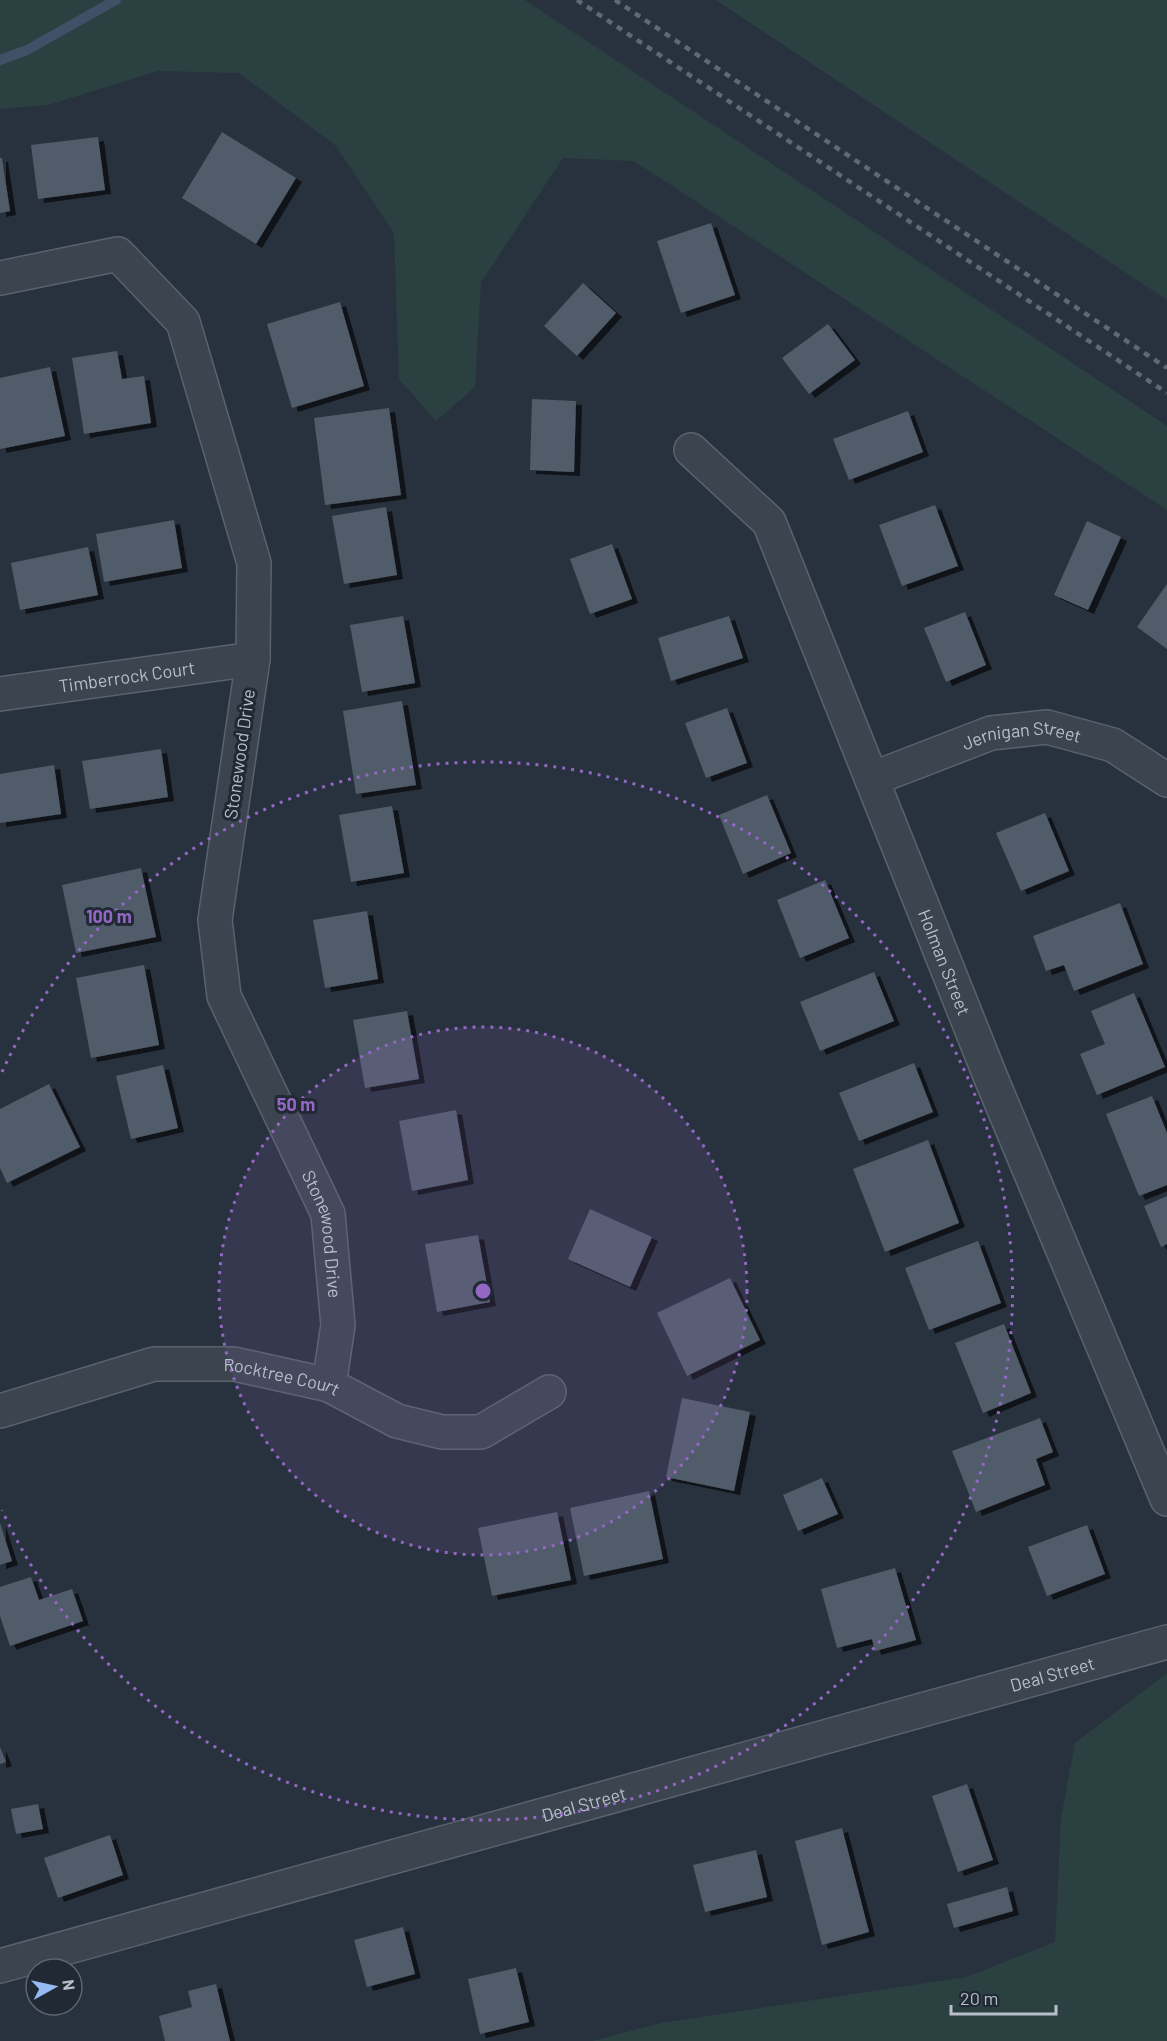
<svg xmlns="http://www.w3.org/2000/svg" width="1167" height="2041" font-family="Barlow,sans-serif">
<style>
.green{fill:#2b4041}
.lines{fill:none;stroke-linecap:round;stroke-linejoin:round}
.stream{stroke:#3f5067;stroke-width:10}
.building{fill:#515b6a;filter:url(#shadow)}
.minor-casing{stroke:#59626d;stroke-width:36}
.minor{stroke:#3c444f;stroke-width:33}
.rail{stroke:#5e6876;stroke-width:4.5;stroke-dasharray:6 6;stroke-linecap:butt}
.ring{fill:none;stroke:#9367c3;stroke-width:3;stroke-dasharray:3 6}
.labels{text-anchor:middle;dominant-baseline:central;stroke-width:6;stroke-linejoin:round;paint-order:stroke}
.street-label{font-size:18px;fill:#b8bfca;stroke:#202934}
.centre{fill:#9367c3;stroke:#202934;stroke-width:3}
.ring-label{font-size:18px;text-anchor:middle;font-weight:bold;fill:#9367c3;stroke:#202934;stroke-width:6;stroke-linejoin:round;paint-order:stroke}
</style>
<defs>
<filter id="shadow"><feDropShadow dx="6" dy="4" stdDeviation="0" flood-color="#0009"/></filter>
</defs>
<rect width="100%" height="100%" fill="#28323f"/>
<!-- green -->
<path class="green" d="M0,0H525L1167,426V510L634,161L563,158L481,282L475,387L436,421L399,379L394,233L335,145L239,73L158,71L48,105L0,109Z
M716,0H1167V300Z
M1167,1673V2041H592L661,2023L966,1977L1055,1942L1061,1818L1075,1743Z"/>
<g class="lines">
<!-- stream -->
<path class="stream" d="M0,60L27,50L116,0"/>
</g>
<!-- building -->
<path class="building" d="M222,132L296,178L256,244L182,198Z
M98,137L105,190L38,199L31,145Z
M0,158H2L10,211L0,213Z
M711,223L735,295L681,313L657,241Z
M583,283L616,313L577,356L544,326Z
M340,302L364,386L292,408L267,324Z
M828,324L855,360L809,394L782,358Z
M117,351L122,379L144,376L151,423L84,434L72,358Z
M50,367L65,436L0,449V378Z
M532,399L576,401L574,472L530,470Z
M389,408L401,495L325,505L314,418Z
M908,411L923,452L849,480L833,439Z
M935,505L958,566L902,586L879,525Z
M386,507L397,575L344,584L332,516Z
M174,520L182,568L104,582L96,534Z
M1087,521L1121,537L1088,610L1054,595Z
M612,544L632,599L590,614L570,559Z
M88,547L98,595L20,610L11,563Z
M1167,584V649L1137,627Z
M965,612L986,665L946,682L924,628Z
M403,616L415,683L362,692L350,625Z
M729,616L743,658L671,681L658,638Z
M402,701L416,785L356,794L343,711Z
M727,708L747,763L706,778L685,723Z
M161,749L168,797L90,809L82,761Z
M54,765L61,814L0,823V774Z
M767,795L791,853L743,874L719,815Z
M392,806L404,873L351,882L339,815Z
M1045,813L1069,871L1021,891L996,833Z
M141,868L156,937L76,953L62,885Z
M825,880L849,938L800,958L777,900Z
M1120,903L1143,964L1074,991L1064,965L1046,971L1033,936Z
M367,911L378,979L325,988L313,920Z
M144,965L159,1045L91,1058L76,978Z
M874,972L894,1021L820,1051L800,1002Z
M1134,993L1165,1067L1097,1095L1080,1054L1105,1044L1091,1011Z
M407,1011L419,1079L365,1088L353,1020Z
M914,1063L933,1112L859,1141L839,1093Z
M163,1065L178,1128L131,1139L116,1076Z
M49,1084L80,1147L7,1183L0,1168V1109Z
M1152,1096L1167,1133V1185L1139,1196L1106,1114Z
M456,1110L468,1180L412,1191L399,1121Z
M928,1140L959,1223L885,1252L853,1169Z
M1167,1196V1244L1161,1247L1144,1206Z
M590,1209L652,1237L630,1287L568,1259Z
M478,1235L490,1302L437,1312L425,1244Z
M978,1241L1001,1303L929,1330L905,1268Z
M730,1278L760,1340L687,1376L657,1313Z
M1004,1324L1031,1393L983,1413L955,1343Z
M682,1398L750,1412L734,1491L666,1477Z
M1040,1418L1053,1452L1036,1459L1045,1485L976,1512L952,1451Z
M822,1478L838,1514L798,1531L783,1495Z
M649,1491L663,1559L584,1576L570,1508Z
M557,1512L571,1580L492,1596L478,1528Z
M0,1523L12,1561L0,1565Z
M1087,1525L1105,1574L1047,1596L1028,1547Z
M895,1568L916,1640L875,1651L872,1639L837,1648L821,1589Z
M31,1577L39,1600L72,1589L83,1621L10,1646L0,1616V1587Z
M0,1747L6,1762L0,1764Z
M967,1784L993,1860L958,1872L932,1796Z
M38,1804L43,1829L16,1834L11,1809Z
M842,1828L869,1932L822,1945L795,1841Z
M110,1835L123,1875L58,1898L44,1858Z
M756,1850L767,1897L705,1912L693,1865Z
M1007,1887L1013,1911L954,1928L947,1904Z
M403,1927L415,1974L367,1987L354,1940Z
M516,1968L529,2022L480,2034L468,1979Z
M216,1984L230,2041H165L159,2016L192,2007L188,1991Z"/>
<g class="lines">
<!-- minor casing -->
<g class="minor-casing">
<g id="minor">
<path id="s1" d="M0,278L118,254L183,322L254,563L253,659L215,920L224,996L328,1214L338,1325L329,1385"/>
<path id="s2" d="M691,450L769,522L991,1078L1167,1499"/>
<path id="s3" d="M0,694L253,659"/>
<path id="s4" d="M872,779L991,733L1047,727L1113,745L1167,780"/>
<path id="s5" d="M0,1411L154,1364H234L329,1385L397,1421L442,1432H481L549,1392"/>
<path id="s6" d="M0,1966L1167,1642"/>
</g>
</g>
<!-- minor -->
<use href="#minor" class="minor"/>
<!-- rail -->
<path class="rail" d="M577,0L1167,393
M615,0L1167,368"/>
</g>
<!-- distance rings -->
<circle cx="483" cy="1291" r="264" fill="#9367c3" fill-opacity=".12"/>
<g class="ring">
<circle cx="483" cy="1291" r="264"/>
<path d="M2 1072A529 529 0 1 1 2 1510"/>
</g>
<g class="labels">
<!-- street labels -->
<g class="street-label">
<text stroke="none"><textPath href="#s3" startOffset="128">Timberrock Court</textPath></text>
<text stroke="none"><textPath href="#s4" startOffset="158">Jernigan Street</textPath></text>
<text transform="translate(239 754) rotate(-82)">Stonewood Drive</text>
<text stroke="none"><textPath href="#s2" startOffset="580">Holman Street</textPath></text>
<text stroke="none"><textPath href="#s1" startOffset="1162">Stonewood Drive</textPath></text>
<text stroke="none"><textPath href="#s5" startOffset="290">Rocktree Court</textPath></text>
<text stroke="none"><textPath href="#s6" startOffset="1092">Deal Street</textPath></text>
<text stroke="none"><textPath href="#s6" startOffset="606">Deal Street</textPath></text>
</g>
</g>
<circle cx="483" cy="1291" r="9" class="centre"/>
<g class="ring-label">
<text x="109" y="923">100 m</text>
<text x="296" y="1111">50 m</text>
</g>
<!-- north arrow -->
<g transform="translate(54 1987) rotate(82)"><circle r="28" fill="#202934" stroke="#5d6570" stroke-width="1.5"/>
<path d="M0-4.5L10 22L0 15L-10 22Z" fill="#96baf1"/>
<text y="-9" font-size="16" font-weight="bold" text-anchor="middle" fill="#b8bfca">N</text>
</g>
<!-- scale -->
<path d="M951 2005v9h105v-9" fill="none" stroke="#b8bfca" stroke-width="3"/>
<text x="960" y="2005" font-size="18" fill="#b8bfca" stroke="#202934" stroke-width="4.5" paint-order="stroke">20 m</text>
</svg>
